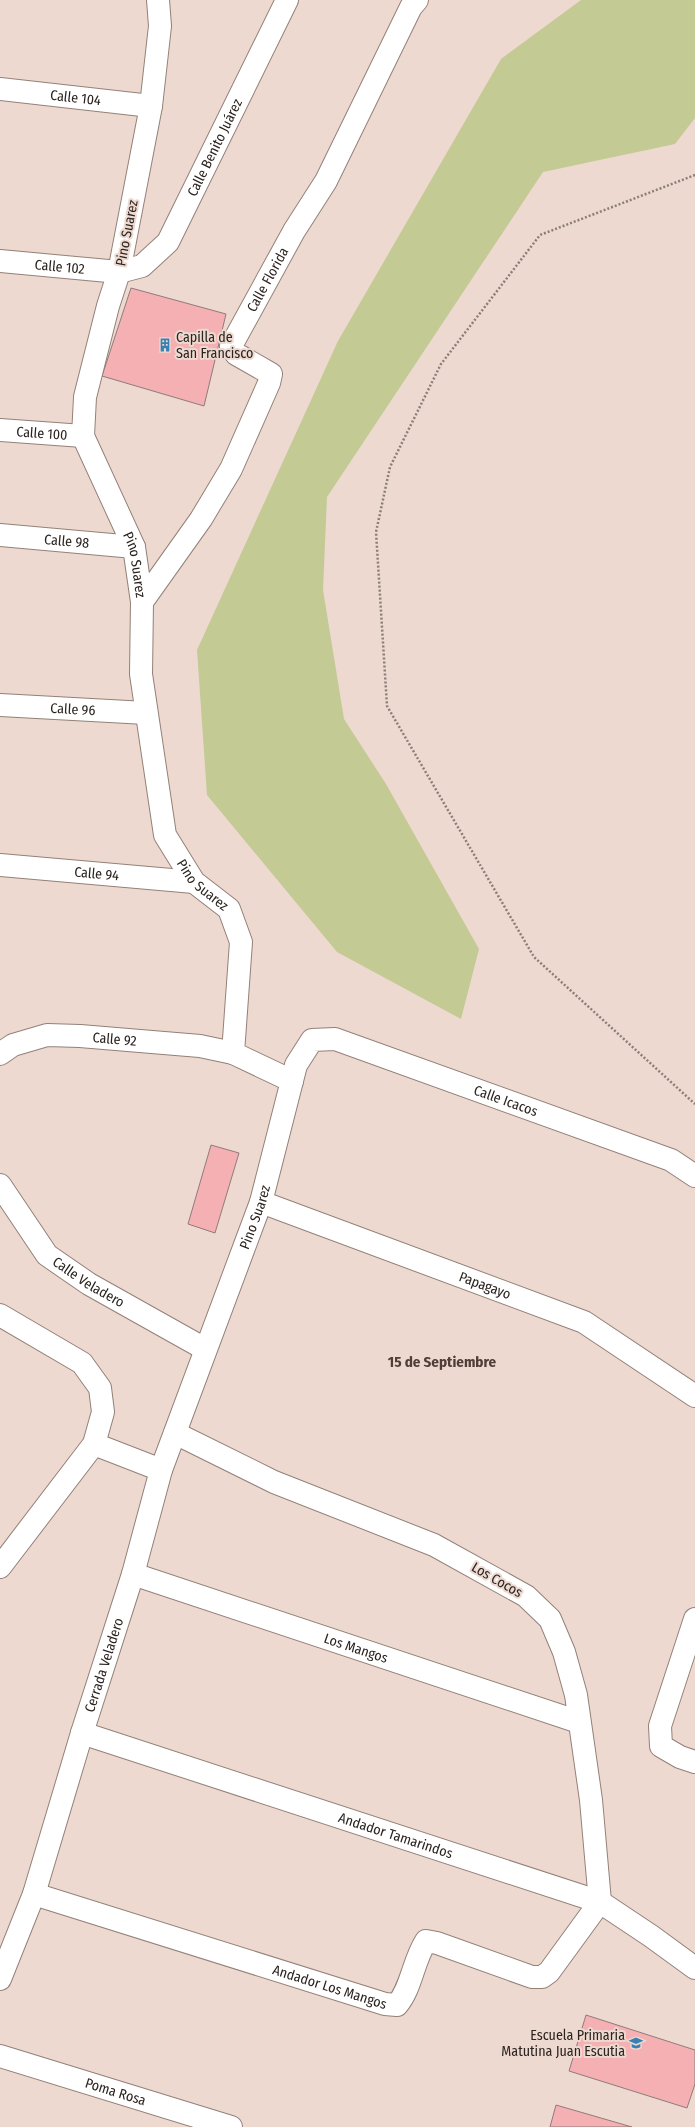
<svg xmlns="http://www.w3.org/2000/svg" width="695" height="2127" font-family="'Fira Sans Condensed',sans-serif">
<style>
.green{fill:#c3ca93}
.building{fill:#f4b0b3;stroke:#907b7b}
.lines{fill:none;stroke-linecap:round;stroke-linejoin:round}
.street-casing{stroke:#938178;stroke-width:24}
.secondary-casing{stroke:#938178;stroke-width:24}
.path{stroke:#8b7e77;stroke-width:2.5;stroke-dasharray:2 2;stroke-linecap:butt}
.street{stroke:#fff;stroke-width:22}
.secondary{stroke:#fff;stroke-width:22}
.labels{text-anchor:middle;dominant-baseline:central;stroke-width:4;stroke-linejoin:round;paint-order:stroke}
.street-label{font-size:14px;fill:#2a231f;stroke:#edd9d0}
.poi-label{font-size:14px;fill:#2a231f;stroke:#edd9d0;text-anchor:start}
.neighbourhood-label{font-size:15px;font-weight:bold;fill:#4f3f37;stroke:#edd9d0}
</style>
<rect width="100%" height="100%" fill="#edd9d0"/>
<!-- green -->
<path class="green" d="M581,0H695V118L675,144L543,172L327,497L323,590L344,719L386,784L479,949L461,1019L337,952L207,795L197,650L338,341L501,59Z"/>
<!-- building -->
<path class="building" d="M131,288L226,314L204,406L102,376Z
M211,1145L239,1153L215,1233L188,1224Z
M586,2015L695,2050V2084L687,2108L569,2071Z
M556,2105L632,2127H550Z"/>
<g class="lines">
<!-- street casing -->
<g class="street-casing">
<g id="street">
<path id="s1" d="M158,0L160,26L151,106L119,272L108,306L85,397L83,436L134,547L142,602L141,674L165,835L194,882L229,909L241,942L233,1053L292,1081"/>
<path id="s2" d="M0,89L151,106"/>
<path id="s3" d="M0,261L119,272L142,266L168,242L287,0"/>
<path id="s4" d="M0,430L83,436"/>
<path id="s5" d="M0,535L134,547"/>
<path id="s6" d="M142,602L201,519L231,469L269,383L271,374L236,354L231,346L294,231L326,181L411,7L417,0"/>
<path id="s7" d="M0,705L146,713"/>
<path id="s8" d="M0,865L194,882"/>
<path id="s9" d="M0,1054L13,1045L47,1035L80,1036L200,1046L233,1053"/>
<path id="s10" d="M261,1202L584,1322L695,1396"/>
<path d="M0,1315L82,1363L100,1388L103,1412L94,1444L0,1567"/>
<path d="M94,1444L161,1470"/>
<path id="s11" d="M133,1574L579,1722"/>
<path d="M695,1619L660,1726L661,1746L680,1757L695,1762"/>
<path id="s12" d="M82,1733L600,1902L651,1936L695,1968"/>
<path id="s13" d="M34,1894L385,2004L397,2005C412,1987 413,1961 426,1941L437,1943L532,1977H542L549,1972L600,1902L591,1800L576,1695L564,1652L550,1619L526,1596L434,1545L274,1482L175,1433"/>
<path id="s14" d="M0,2056L231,2127"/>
</g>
</g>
<!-- secondary casing -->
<g class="secondary-casing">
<g id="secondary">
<path id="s15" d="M0,1185L47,1255L89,1284L205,1349"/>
<path id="s16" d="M0,1979L34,1894L82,1733L133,1574L161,1470L261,1202L296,1065L312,1040L335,1039L671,1160L695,1176"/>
</g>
</g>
<!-- path -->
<path class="path" d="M695,175L540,235L441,364L390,467L376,532L387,706L534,957L695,1104"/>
<!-- street -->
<use href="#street" class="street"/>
<!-- secondary -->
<use href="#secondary" class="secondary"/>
</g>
<!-- icons -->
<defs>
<g id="building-bare" transform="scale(1.08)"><path d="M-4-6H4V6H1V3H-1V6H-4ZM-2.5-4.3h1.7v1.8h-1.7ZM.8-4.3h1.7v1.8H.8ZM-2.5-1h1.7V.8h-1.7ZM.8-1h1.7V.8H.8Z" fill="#387fb4" stroke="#edd9d0" stroke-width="2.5" paint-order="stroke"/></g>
<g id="school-bare" transform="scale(1.08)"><path d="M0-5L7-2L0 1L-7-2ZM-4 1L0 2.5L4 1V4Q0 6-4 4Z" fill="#387fb4" stroke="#edd9d0" stroke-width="2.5" paint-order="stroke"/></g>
</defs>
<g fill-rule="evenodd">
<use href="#building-bare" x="165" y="345"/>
<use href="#school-bare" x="636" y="2043"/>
</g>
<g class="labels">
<!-- street labels -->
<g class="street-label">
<text stroke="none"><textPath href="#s2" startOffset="76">Calle 104</textPath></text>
<text stroke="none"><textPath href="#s3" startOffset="284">Calle Benito Juárez</textPath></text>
<text transform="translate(127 233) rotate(-79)">Pino Suarez</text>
<text stroke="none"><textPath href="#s3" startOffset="60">Calle 102</textPath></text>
<text stroke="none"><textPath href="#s6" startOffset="389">Calle Florida</textPath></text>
<text stroke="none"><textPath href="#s4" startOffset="42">Calle 100</textPath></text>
<text stroke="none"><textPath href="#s5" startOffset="67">Calle 98</textPath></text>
<text stroke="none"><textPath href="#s1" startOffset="584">Pino Suarez</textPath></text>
<text stroke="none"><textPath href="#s7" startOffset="73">Calle 96</textPath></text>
<text stroke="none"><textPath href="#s8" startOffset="97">Calle 94</textPath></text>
<text stroke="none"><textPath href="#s1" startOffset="920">Pino Suarez</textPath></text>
<text stroke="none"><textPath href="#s9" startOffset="119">Calle 92</textPath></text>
<text stroke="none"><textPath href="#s16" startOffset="1196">Calle Icacos</textPath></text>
<text stroke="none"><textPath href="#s16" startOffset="804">Pino Suarez</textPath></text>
<text stroke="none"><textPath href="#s15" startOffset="134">Calle Veladero</textPath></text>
<text stroke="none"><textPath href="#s10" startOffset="239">Papagayo</textPath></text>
<text transform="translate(497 1580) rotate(30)">Los Cocos</text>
<text stroke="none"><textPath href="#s11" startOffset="235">Los Mangos</textPath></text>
<text stroke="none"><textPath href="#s16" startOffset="331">Cerrada Veladero</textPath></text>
<text stroke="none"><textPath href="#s12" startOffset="330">Andador Tamarindos</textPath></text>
<text stroke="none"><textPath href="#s13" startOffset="310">Andador Los Mangos</textPath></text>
<text stroke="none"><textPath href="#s14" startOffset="121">Poma Rosa</textPath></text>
</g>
<!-- poi labels -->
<g class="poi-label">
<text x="176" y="337">Capilla de<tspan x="176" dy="16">San Francisco</tspan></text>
<text x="625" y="2035" text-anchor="end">Escuela Primaria<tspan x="625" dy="16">Matutina Juan Escutia</tspan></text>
</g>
<!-- neighbourhood labels -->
<g class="neighbourhood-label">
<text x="442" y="1362">15 de Septiembre</text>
</g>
</g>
</svg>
